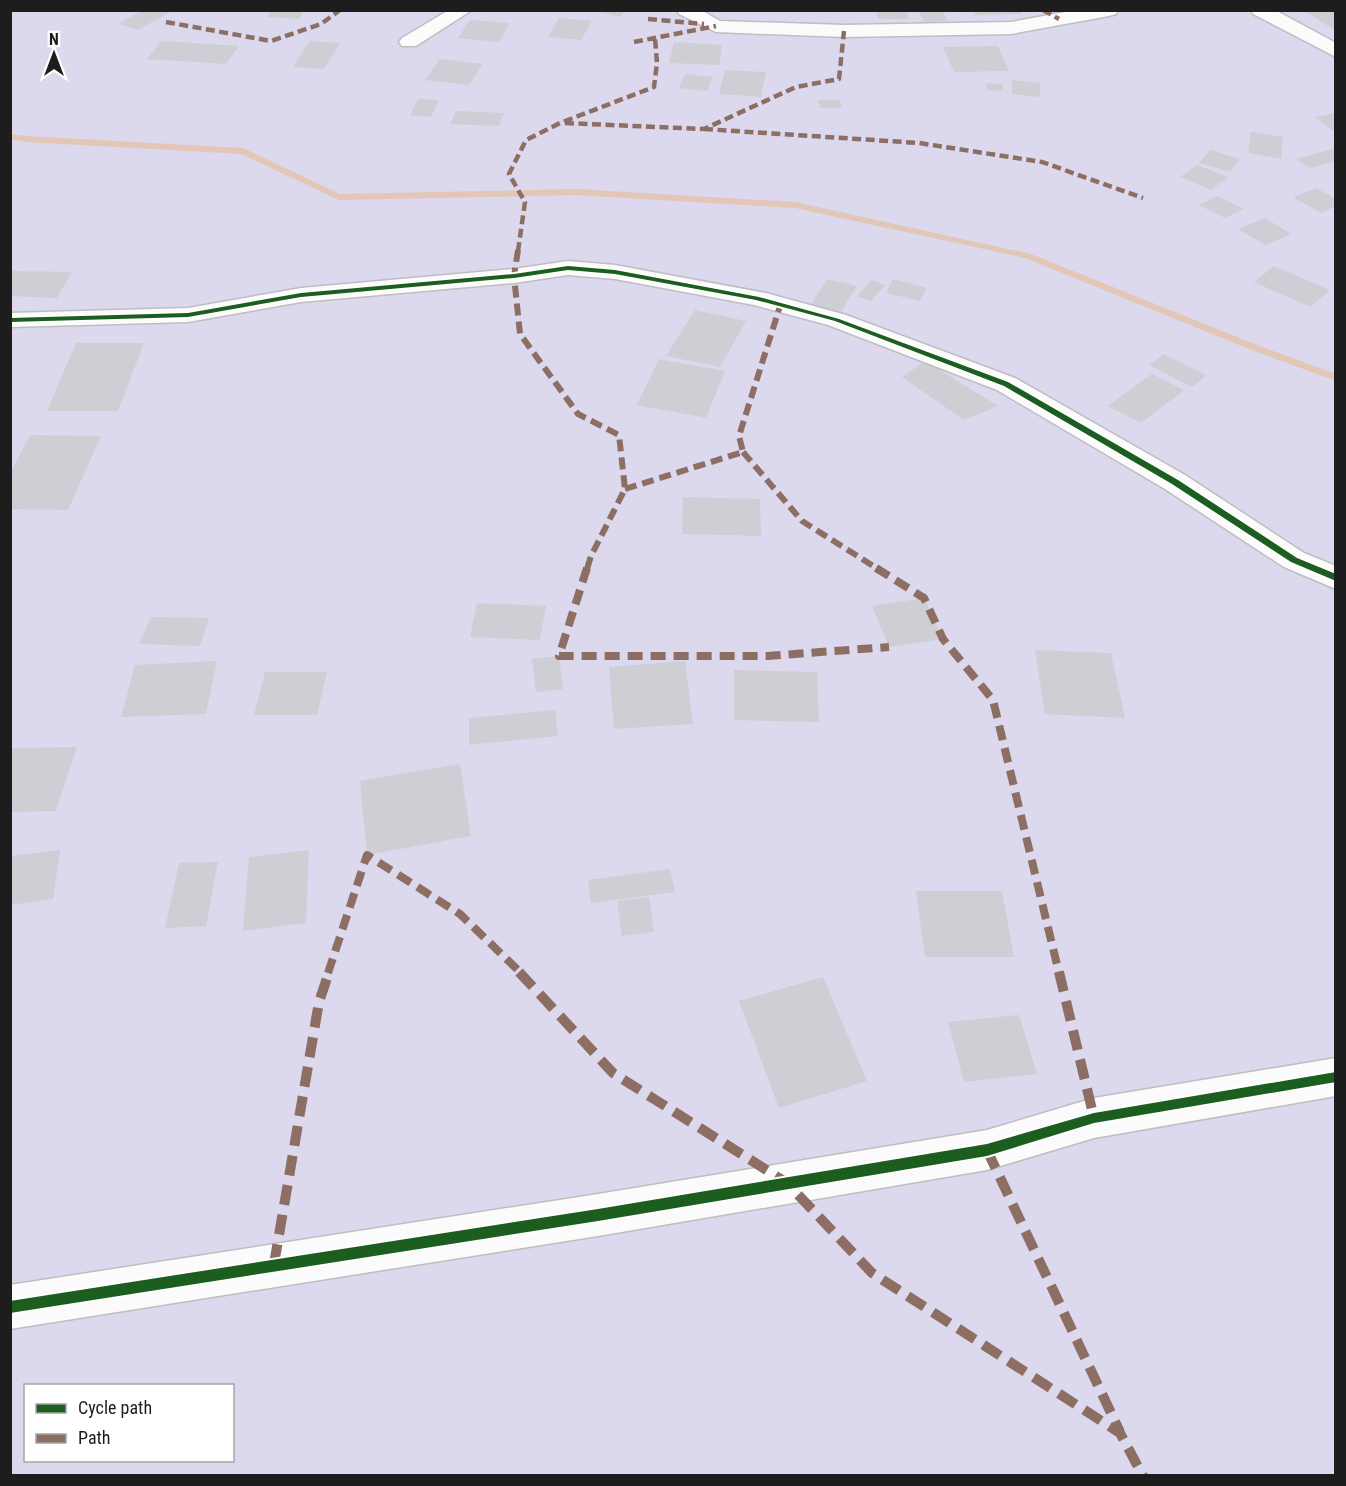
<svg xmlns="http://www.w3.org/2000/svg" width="1346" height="1486" font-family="'Roboto Condensed',sans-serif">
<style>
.farmland{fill:#dcd8ee;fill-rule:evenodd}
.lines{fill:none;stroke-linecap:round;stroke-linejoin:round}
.stream{fill:#e2c7b6;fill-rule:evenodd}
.building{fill:#cdcfd4}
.minor-casing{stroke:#bebec1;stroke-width:3}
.minor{fill:#fbfbfc;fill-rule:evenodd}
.quiet-far3{stroke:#8d6e63;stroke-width:4.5;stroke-dasharray:9 4.5;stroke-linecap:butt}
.quiet-far2{stroke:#8d6e63;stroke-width:6;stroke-dasharray:12 6;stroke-linecap:butt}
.quiet-far1{stroke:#8d6e63;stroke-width:8;stroke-dasharray:15 8;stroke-linecap:butt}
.quiet{stroke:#8d6e63;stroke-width:10;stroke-dasharray:20 10;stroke-linecap:butt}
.cycleway-casing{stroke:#fff;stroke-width:4}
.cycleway{fill:#1b5e20;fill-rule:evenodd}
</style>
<rect width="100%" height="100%" fill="#e5e6ec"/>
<!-- farmland -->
<path class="farmland" d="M10,11H1335V1475H11ZM26,1386H232V1460H26Z"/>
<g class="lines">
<!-- stream -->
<path class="stream" d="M10,134L26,136L243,148L340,194L576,189L795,202L1031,254L1257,345L1336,374V381L1249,349L1025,258L795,208L576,195L339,200L241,154L26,142L10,139Z"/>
</g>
<!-- building -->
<path class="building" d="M143,10H174L138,30L118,24Z
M272,10H304L299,19L267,17Z
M592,10H626L620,17Z
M876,10H907L909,19H878Z
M918,10H942L948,21L924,22Z
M973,10H1021L1022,14L975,15Z
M1303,10H1331L1336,13V31Z
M559,18L592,21L581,40L548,37Z
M470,20L510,23L499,42L458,38Z
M162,41L239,46L226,64L147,59Z
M310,41L340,43L324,69L293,67Z
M674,42L722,45L719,65L669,63Z
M998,46L1009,71L954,72L943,47Z
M440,59L483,64L469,85L425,80Z
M725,70L766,72L761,97L719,94Z
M685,74L713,77L707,91L679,88Z
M1012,80L1040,83V97L1012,94Z
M986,83L1003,84V91L987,90Z
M418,99L439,100L431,117L410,115Z
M818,100H840L842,108H820Z
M456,111L504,113L499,126L450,124Z
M1336,113V129L1332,130L1315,117Z
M1251,132L1283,137L1281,159L1248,153Z
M1336,148V161L1310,168L1296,159Z
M1210,150L1240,159L1230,172L1199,163Z
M1197,165L1228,177L1211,190L1180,177Z
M1316,188L1336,199V206L1321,213L1293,197Z
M1217,196L1244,209L1225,218L1199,205Z
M1265,218L1291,234L1265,245L1238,229Z
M1274,266L1330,290L1310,307L1254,282Z
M10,271L72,272L57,298L10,296Z
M827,279L857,286L841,312L811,305Z
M893,279L927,288L920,301L886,293Z
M872,280L885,285L871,301L857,296Z
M695,310L746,321L720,367L666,356Z
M76,343H144L118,411H47Z
M1164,354L1206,375L1192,387L1149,365Z
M659,359L725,371L706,418L637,405Z
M925,361L998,406L964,420L902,377Z
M1152,374L1184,390L1141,423L1108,406Z
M30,435L101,436L68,510L10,509V474Z
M683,497L760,499L761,536L682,534Z
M924,598L943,639L889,647L872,606Z
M477,603L546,606L540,640L470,637Z
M151,617L209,618L200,646L139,644Z
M1035,650L1111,653L1125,718L1045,714Z
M559,656L563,689L536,692L532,659Z
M217,661L206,714L121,717L135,665Z
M685,661L693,724L614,729L609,667Z
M734,670L817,672L819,722L734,720Z
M265,672H327L317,715H254Z
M555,710L558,736L469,745V718Z
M77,747L56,811L10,812V748Z
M460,764L471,836L367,855L360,781Z
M60,850L53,899L10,905V856Z
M309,850L306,923L243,931L249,857Z
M218,862L206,926L165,928L179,863Z
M670,869L675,892L591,903L588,880Z
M916,891H1002L1014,957H925Z
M649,897L654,932L622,936L617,901Z
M823,977L867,1081L779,1108L739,1001Z
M1019,1015L1037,1074L964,1082L948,1022Z"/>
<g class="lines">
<!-- minor casing -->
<g class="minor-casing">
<path id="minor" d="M449,10H472L416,46H402L399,42L402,38Z
M677,10H701L720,21L844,25L1011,22L1076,10H1118L1116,14L1109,16L1011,34L844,37L716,32L679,14Z
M1251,10H1275L1336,43V57L1253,14Z
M568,261L615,265L766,293L846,315L1015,378L1185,475L1304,553L1336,566V589L1284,567L1165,489L997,390L828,325L754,305L615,279L568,275L514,283L301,302L188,322L10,327V313L188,308L301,288L514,269Z
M1336,1058V1096L1094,1138L987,1170L598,1236L10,1329V1285L598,1194L987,1130L1094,1098Z"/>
</g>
<!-- minor -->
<use href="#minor" class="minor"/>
<!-- quiet-far3 -->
<path class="quiet-far3" d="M1043,10L1059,19
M648,19L704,24
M166,22L271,41L321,24L340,10
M634,42L716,26
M565,123L704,129L796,87L839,79L844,31
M704,129L919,143L1042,162L1143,198
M518,251L525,202L509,174L526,140L560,123L654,87L657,63L655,38"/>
<!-- quiet-far2 -->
<path class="quiet-far2" d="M518,250L514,276L520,334L578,414L619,435L625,489L591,556L587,569
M743,452L802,521L878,569
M625,489L743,452L739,436L781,303"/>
<!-- quiet-far1 -->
<path class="quiet-far1" d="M587,568L559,656H767L889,647
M876,568L924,598L943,639L993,700L1059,973
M328,973L367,855L460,914L521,973"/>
<!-- quiet -->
<path class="quiet" d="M519,972L613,1073L787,1183L872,1273L1120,1433L1143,1476
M1059,972L1094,1118
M987,1150L1120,1432
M274,1264L319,1002L329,972"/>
<!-- cycleway casing -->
<g class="cycleway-casing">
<path id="cycleway" d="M568,266L615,270L759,297L839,319L1008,382L1178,480L1297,558L1336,574V581L1291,562L1172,484L1004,386L835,321L756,300L615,274L568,270L514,278L301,297L188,317L10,322V318L188,313L301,293L514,274Z
M1336,1072V1082L1094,1123L987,1156L598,1221L10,1313V1301L598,1209L987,1144L1094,1113Z"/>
</g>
<!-- cycleway -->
<use href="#cycleway" class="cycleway"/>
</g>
<!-- border -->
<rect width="1346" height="1486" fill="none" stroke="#1d1d1d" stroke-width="24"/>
<!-- legend -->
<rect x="24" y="1384" width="210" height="78" fill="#ffffff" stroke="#a5a5a5" stroke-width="1.5"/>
<rect x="36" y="1404" width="30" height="9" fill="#1b5e20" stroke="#a5a5a5" stroke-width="1.5"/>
<text x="78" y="1414" font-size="18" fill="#1d1d1d">Cycle path</text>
<rect x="36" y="1434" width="30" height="9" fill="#8d6e63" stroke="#a5a5a5" stroke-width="1.5"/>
<text x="78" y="1444" font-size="18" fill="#1d1d1d">Path</text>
<!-- north arrow -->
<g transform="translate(54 54)" stroke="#ffffff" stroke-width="4.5" paint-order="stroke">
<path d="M0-4.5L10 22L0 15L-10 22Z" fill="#1d1d1d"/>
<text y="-9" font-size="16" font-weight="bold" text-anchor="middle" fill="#1d1d1d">N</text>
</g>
</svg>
